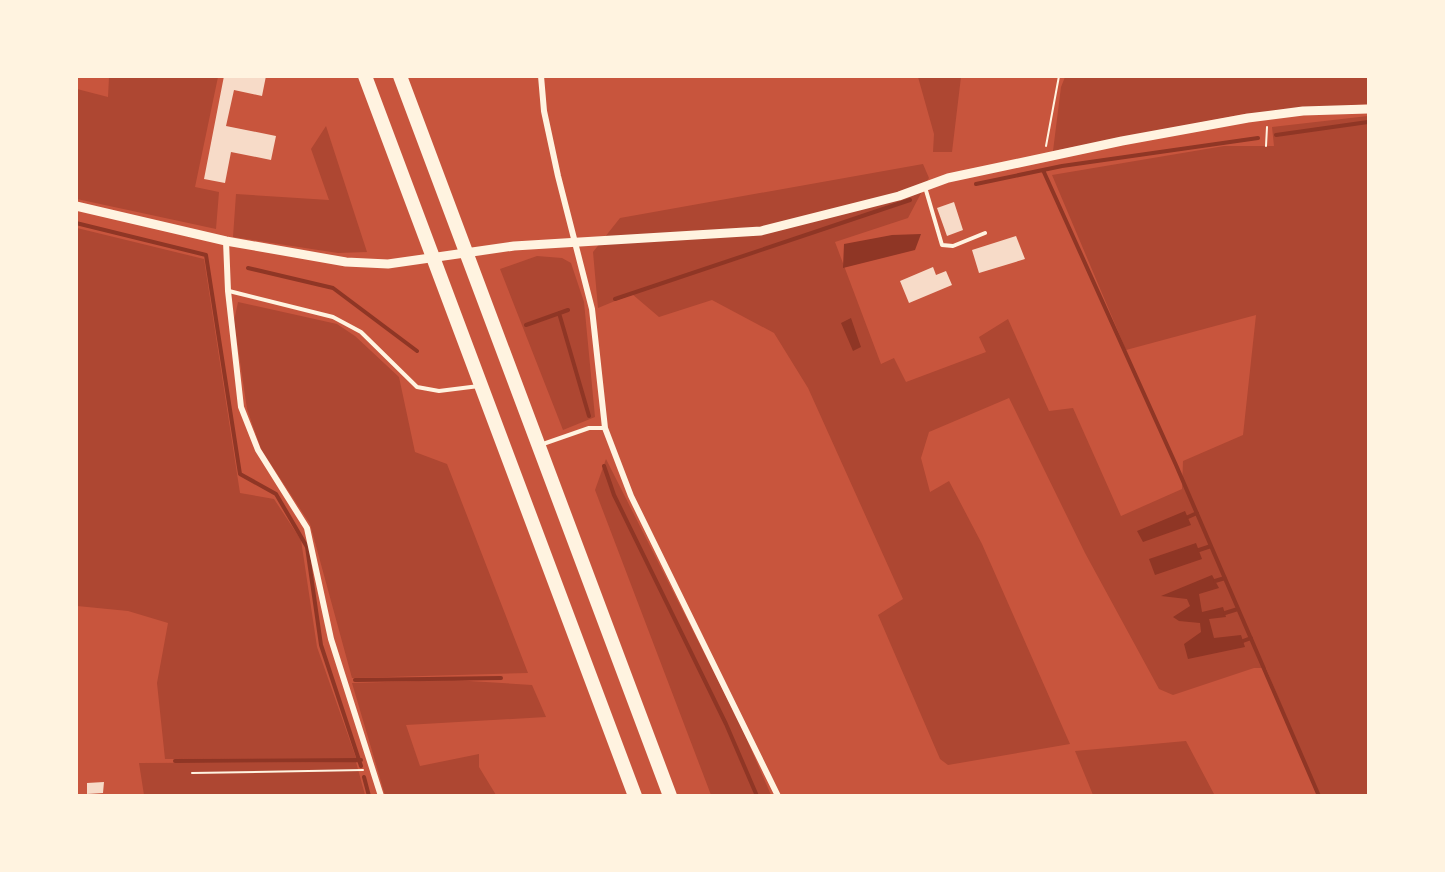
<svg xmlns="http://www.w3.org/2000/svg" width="1445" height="872" font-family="Poppins,sans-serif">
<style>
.green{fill:#ae4732}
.water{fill:#8f3625}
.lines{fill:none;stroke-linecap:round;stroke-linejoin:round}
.stream{stroke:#8f3625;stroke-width:4}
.building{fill:#f7dbc8}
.path{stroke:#fff3e0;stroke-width:2}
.service{stroke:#fff3e0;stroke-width:4}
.minor{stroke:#fff3e0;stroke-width:6}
.tertiary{stroke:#fff3e0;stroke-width:9}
.motorway{stroke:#fff3e0;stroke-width:14}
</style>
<rect width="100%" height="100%" fill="#c8553d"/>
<!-- green -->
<path class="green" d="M109,77H218L195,187L219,192L216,229L77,199V89L108,97Z
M918,77H961L952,152H933L934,134Z
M1065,77H1368V104L1244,114L1053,151L1061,87Z
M1368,116V795H1319L1266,668H1254L1173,695L1159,689L1085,553L1009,398L929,432L921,458L930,492L949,481L982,544L1070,744L948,765L940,759L878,615L903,599L808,388L774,333L712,300L659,317L632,294L598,308L593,252L620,218L923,164L929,178L908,218L835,242L881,364L894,358L906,382L986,352L979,337L1008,319L1049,411L1073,408L1121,516L1182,489L1183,461L1243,435L1256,315L1126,350L1052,175L1224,146H1274L1272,127Z
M326,126L367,252L338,253L233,237L236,194L329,200L311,149Z
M77,228L204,259L240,493L274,499L301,540L317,647L356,758L165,759L157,683L168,623L128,611L77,606Z
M537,256L562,258L571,263L584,302L595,417L563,430L500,269Z
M238,302L337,324L355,336L399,377L415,452L447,464L528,673L352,678L310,524L261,449L247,409L234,321Z
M606,459L741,726L771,795H711L595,490Z
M453,680L532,685L546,717L406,725L420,766L479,754V767L496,795H385L352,683Z
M1186,741L1214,794L1093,795L1075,751Z
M356,762L365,795H144L139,763Z"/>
<!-- water -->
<path class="water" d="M921,234L915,250L843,268L844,244L892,235Z
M851,318L861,347L853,351L841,323Z
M1185,511L1191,525L1143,542L1137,531Z
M1196,543L1202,559L1155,575L1149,559Z
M1212,575L1219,588L1199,594L1202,612L1223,607L1226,617L1209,619L1214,638L1241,635L1245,647L1188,659L1184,644L1201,632L1200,623L1179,621L1173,617L1190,606L1187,599L1161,596Z"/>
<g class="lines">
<!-- stream -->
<path class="stream" d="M1276,135L1368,122
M1043,170L1176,465L1319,796
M976,184L1062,166L1258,138
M76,223L206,255L240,474L276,494L307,547L321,645L361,766
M248,268L333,288L417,351
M615,299L910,200
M559,313L589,416
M526,325L568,310
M604,466L614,495L726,724L757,796
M1188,517L1197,513
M1199,550L1211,546
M1215,581L1225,578
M1225,613L1238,609
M1243,641L1251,638
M355,680L501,678
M175,761L361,760
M364,777L369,796"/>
</g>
<!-- building -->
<path class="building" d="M224,76H266L262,96L234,90L226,126L276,136L271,160L231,152L225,183L204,179Z
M954,202L963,230L947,236L937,208Z
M1016,236L1025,259L979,273L972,250Z
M933,267L936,275L946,271L952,285L909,303L900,281Z
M104,782L103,793L87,794V783Z"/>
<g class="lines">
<!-- path -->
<path class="path" d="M1046,146L1059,76
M1266,146L1267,127
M192,773L363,770"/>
<!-- service -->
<path class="service" d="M925,187L942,245L953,246L985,233
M229,291L333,317L361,332L417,387L439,391L479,386
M543,444L589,428H604"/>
<!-- minor -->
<path class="minor" d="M541,76L544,111L558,176L592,309L605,428L631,496L778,796
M226,241L228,291L241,407L258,450L307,528L331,639L381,796"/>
<!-- tertiary -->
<path class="tertiary" d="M76,206L226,241L346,262L388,264L514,246L761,231L899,196L948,178L1122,141L1248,118L1303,111L1368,109"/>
<!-- motorway -->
<path class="motorway" d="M365,76L635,796
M400,76L670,796"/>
</g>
<!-- border -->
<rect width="1445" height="872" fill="none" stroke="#fff3e0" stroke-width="156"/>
</svg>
